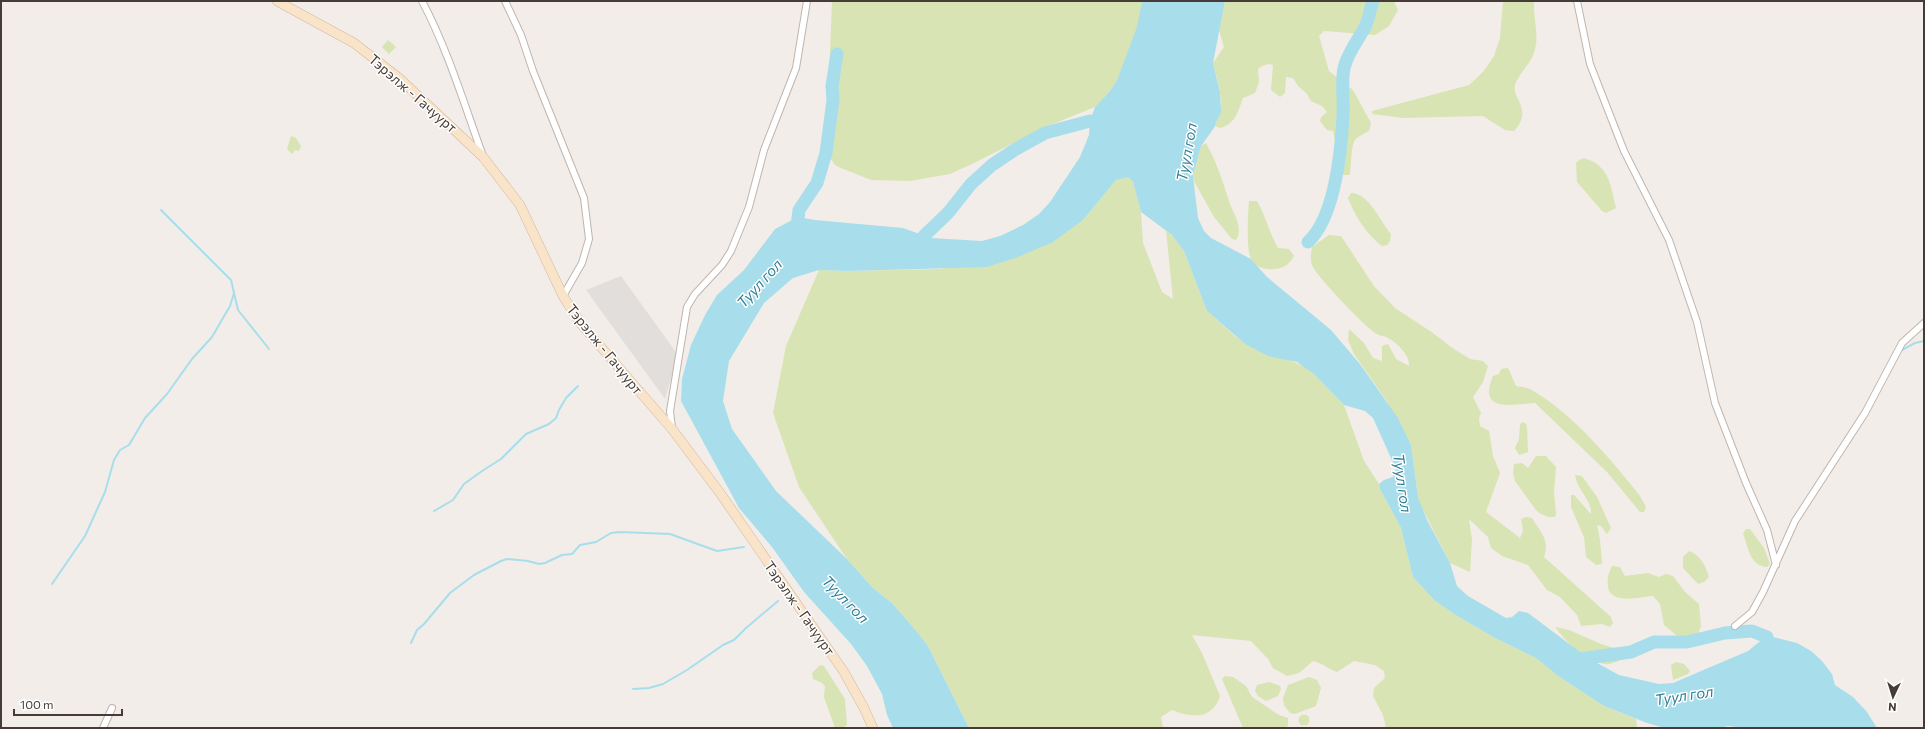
<svg xmlns="http://www.w3.org/2000/svg" width="1925" height="729" font-family="Commissioner,sans-serif">
<style>
.green{fill:#d8e4b3}
.parking{fill:#e1dedc}
.water{fill:#a8deeb}
.lines{fill:none;stroke-linecap:round;stroke-linejoin:round}
.stream{stroke:#a8deeb;stroke-width:2}
.river{stroke:#a8deeb;stroke-width:13}
.minor-casing{stroke:#c0b5ae;stroke-width:8}
.secondary-casing{stroke:#d2b89d;stroke-width:10}
.minor{stroke:#fff;stroke-width:6}
.secondary{stroke:#fae4c9;stroke-width:9}
.labels{text-anchor:middle;dominant-baseline:central;stroke-width:3;stroke-linejoin:round;paint-order:stroke}
.street-label{font-size:14px;fill:#453c37;stroke:#fff}
.water-label{font-size:15px;font-style:italic;fill:#327f92;stroke:#fff}
</style>
<rect width="100%" height="100%" fill="#f2ede8"/>
<!-- green -->
<path class="green" d="M832,1H1142L1138,27L1117,80L1110,91L1095,107L1043,128L974,163L950,174L910,181L871,180L836,166L826,153Z
M1225,1H1394L1398,10L1389,26L1375,35L1324,31L1319,36L1329,71L1353,90L1371,123L1369,131C1364,134 1358,136 1355,140C1351,145 1351,168 1350,175H1337L1333,162L1336,146L1333,131L1327,130L1320,121L1321,117L1327,112L1322,106L1311,101L1307,94L1298,86L1293,78L1286,77L1285,93L1280,97L1271,90L1273,65C1268,63 1263,65 1258,69L1259,82L1255,93L1243,98C1238,112 1235,124 1220,128L1215,126C1226,102 1219,87 1213,63L1224,47L1219,30Z
M1503,1H1534C1533,20 1540,35 1534,53C1530,65 1518,74 1515,85C1511,98 1534,109 1514,131L1505,130L1483,116L1403,118L1372,114V111L1469,85L1483,72L1494,56L1500,38Z
M388,40L396,47L389,54L382,47Z
M291,136L296,138L301,146L299,151L295,150L292,154L287,149Z
M1206,143C1216,161 1222,179 1228,198C1231,211 1245,227 1236,240L1232,239L1214,217L1195,183L1193,177L1201,146Z
M1584,158C1610,166 1610,185 1616,208L1606,213L1602,211L1577,182L1576,163L1579,160Z
M1122,177H1128L1133,182L1141,212L1143,243L1162,292L1173,299L1166,230L1179,242L1184,251L1207,311L1237,338L1303,366L1315,375L1344,405L1364,461L1379,484L1380,489L1401,528L1413,577L1434,600L1454,614L1495,638L1536,658L1558,676L1604,706L1636,719L1637,728H1386L1383,715L1373,696L1374,688L1385,678L1384,671L1375,665L1354,661L1337,672C1328,669 1323,663 1313,661L1299,673L1287,676L1273,668L1268,659L1251,641L1192,635L1202,653L1220,696C1212,720 1192,718 1172,710L1161,717L1163,728H969L928,646L892,603L873,588L847,559L799,487L773,413L786,346L819,270L848,271L941,269L1083,220L1116,180Z
M1351,193C1369,193 1380,221 1391,234L1390,241L1387,245L1382,246C1366,234 1355,216 1348,198Z
M1249,201H1257C1266,216 1269,233 1278,248L1289,249L1294,256C1290,264 1284,268 1275,269C1266,270 1256,268 1251,259C1246,249 1248,213 1249,201Z
M1329,235L1341,236L1374,286L1395,308L1433,333L1451,347L1470,359L1483,361L1488,366L1483,382L1473,397L1481,413L1479,418L1480,426L1489,431L1493,456L1500,473L1486,512L1520,538L1523,531L1521,519L1526,517L1532,518C1541,533 1550,540 1544,557L1611,617L1613,623L1610,627L1602,624L1581,626L1577,615L1560,597L1547,590L1528,565L1502,556L1491,548L1488,537L1469,519L1472,540L1470,572L1450,563L1422,508L1418,497L1411,445L1386,400L1354,354L1348,340L1349,329L1364,343L1373,358L1382,361V346L1388,344L1396,359L1409,366C1410,355 1397,343 1388,338C1385,336 1380,336 1377,334C1367,329 1316,276 1312,265C1310,259 1311,253 1312,247Z
M1508,368L1516,386C1520,387 1526,387 1530,389C1570,411 1612,460 1640,496L1646,507L1644,512H1640L1607,472L1535,403C1514,404 1477,414 1493,376L1499,374L1501,369Z
M1523,422L1526,424L1527,427L1528,452L1519,455L1515,448L1519,439L1520,424Z
M1536,456H1546L1556,467L1554,492L1556,514L1555,517H1548L1539,513L1536,510L1515,481L1513,473L1514,464L1522,463L1528,468Z
M1575,475L1582,476L1597,497L1611,528L1607,534L1601,526L1597,525L1600,540L1602,564L1596,565L1586,557L1584,537L1571,507V495H1574L1591,514C1592,500 1577,490 1575,475Z
M1746,529H1750L1764,548L1770,564L1767,567C1750,566 1748,547 1743,533Z
M1689,551C1701,556 1705,565 1709,577L1704,582L1698,584L1683,568V557Z
M1612,566L1620,567L1625,576L1648,573L1659,577L1666,574L1673,576L1685,592L1699,604L1701,626L1696,640H1682L1664,625L1660,604L1653,596C1640,597 1611,605 1608,587C1607,578 1608,574 1612,566Z
M1555,627L1569,630L1601,644L1625,651L1623,659C1618,661 1610,665 1605,664C1584,661 1567,643 1555,627Z
M1676,662L1684,664L1690,671L1688,674L1673,680L1671,665Z
M820,665L824,666L845,699L847,725L842,728H835L824,697L825,686L822,683L813,679L812,673Z
M1225,676L1233,677L1246,686L1252,697L1279,715L1288,718V726L1284,728H1243L1222,679Z
M1309,677L1317,680L1321,688L1316,706L1295,714L1290,713L1284,705L1283,698L1288,685Z
M1269,682L1280,686L1281,689L1278,696L1266,701L1258,696L1255,691L1257,685Z
M1298.5 720a5.5 5.5 0 1 1 11 0a5.5 5.5 0 1 1-11 0Z"/>
<!-- parking -->
<path class="parking" d="M621,276L678,355L665,399L586,290Z"/>
<!-- water -->
<path class="water" d="M1142,1H1225L1213,63L1220,92L1221,112L1214,128L1201,146L1193,176L1198,218L1204,231L1211,238L1251,259L1267,277L1331,330L1360,364L1398,418L1411,445L1418,497L1427,520L1450,563L1457,586L1468,596L1506,618L1512,617L1519,611L1528,613L1588,658L1619,675L1659,684L1673,683L1748,651L1764,638L1773,637L1797,643L1811,651L1822,661L1832,674L1835,685L1853,697L1867,712L1877,728H1745L1728,726L1719,728H1665L1647,723L1604,706L1558,676L1536,658L1495,638L1454,614L1434,600L1413,577L1401,528L1380,489L1379,484L1384,480L1393,477L1396,469L1373,418L1365,411L1344,405L1315,375L1297,362L1268,356L1247,345L1238,338L1207,311L1184,251L1172,235L1141,212L1133,182L1128,177L1116,180L1083,220L1053,242L1018,257L987,267L848,271L819,270L793,278L764,303L729,361L723,401L732,429L776,491L847,559L873,588L892,603L917,632L928,646L969,728H893L887,715L882,694L867,666L851,644L804,592L772,547L739,508L681,401L682,379L691,345L705,315L717,295L744,270L775,229L798,217L815,220L903,228L931,238L982,241L1000,236L1023,225L1039,214L1050,202L1080,157L1089,135L1090,121L1095,107L1110,91L1117,80L1137,27Z"/>
<g class="lines">
<!-- stream -->
<path class="stream" d="M161,210L231,280L238,310L269,349
M1900,351L1915,343L1924,341
M434,511L453,500L464,484L482,471L501,459L526,434L549,424L556,418L559,410L566,398L578,386
M52,584L85,536L105,492L114,460L120,450L129,445L145,418L167,394L192,359L212,337L230,306L234,293
M411,643L417,630L424,624L450,593L474,575L501,561L507,559L528,561L539,564L545,563L562,555L572,554L580,545L596,542L611,533L620,532L670,534L717,551L744,547
M633,689L649,688L663,684L687,670L723,645L734,640L746,628L778,601"/>
<!-- river -->
<path class="river" d="M796,234L799,210L817,183L826,153L833,100L832,86L837,54
M1308,242C1335,217 1341,152 1343,116C1344,101 1341,83 1344,68C1347,54 1358,40 1365,27C1369,19 1370,9 1373,1
M914,250L924,236L948,213L971,184L992,165L1016,149L1045,133L1090,121L1105,125
M1572,660L1631,652L1654,642H1687L1725,633L1752,631L1767,637"/>
<!-- minor casing -->
<g class="minor-casing">
<path id="minor" d="M422,1C448,50 464,104 483,156
M505,1L521,35L533,71L584,198L589,239L582,263L563,296
M1577,1L1590,64L1624,151L1669,240L1697,322L1715,403L1746,483L1767,530L1776,565
M672,428L670,411L687,307L695,294L722,265L731,251L749,207L764,150L796,68L807,1
M1735,626L1752,612L1763,592L1795,521L1865,413L1902,343L1924,323
M103,728L112,708"/>
</g>
<!-- secondary casing -->
<g class="secondary-casing">
<path id="secondary" d="M277,1L354,43L399,78L483,157L520,205L563,296L581,324L672,429L720,493L844,672L864,708L873,728"/>
</g>
<!-- minor -->
<use href="#minor" class="minor"/>
<!-- secondary -->
<use href="#secondary" class="secondary"/>
</g>
<g class="labels">
<!-- street labels -->
<g class="street-label">
<text transform="translate(413 93) rotate(41)">Тэрэлж - Гачуурт</text>
<text transform="translate(605 349) rotate(51)">Тэрэлж - Гачуурт</text>
<text transform="translate(800 608) rotate(55)">Тэрэлж - Гачуурт</text>
</g>
<!-- water labels -->
<g class="water-label">
<text transform="translate(1186 152) rotate(-80)">Туул гол</text>
<text transform="translate(759 283) rotate(-48)">Туул гол</text>
<text transform="translate(1403 483) rotate(82)">Туул гол</text>
<text transform="translate(846 599) rotate(46)">Туул гол</text>
<text transform="translate(1684 695) rotate(-9)">Туул гол</text>
</g>
</g>
<!-- border -->
<rect width="1925" height="729" fill="none" stroke="#453c37" stroke-width="4"/>
<!-- north arrow -->
<g transform="translate(1893 697) rotate(184)" stroke="#ffffff" stroke-width="3" paint-order="stroke">
<path d="M0-3L7 15L0 10L-7 15Z" fill="#453c37"/>
<text y="-6" font-size="11" font-weight="bold" text-anchor="middle" fill="#453c37">N</text>
</g>
<!-- scale -->
<path d="M14 709v6h108v-6" fill="none" stroke="#453c37" stroke-width="2"/>
<text x="20" y="709" font-size="12" fill="#453c37" stroke="#ffffff" stroke-width="3" paint-order="stroke">100 m</text>
</svg>
